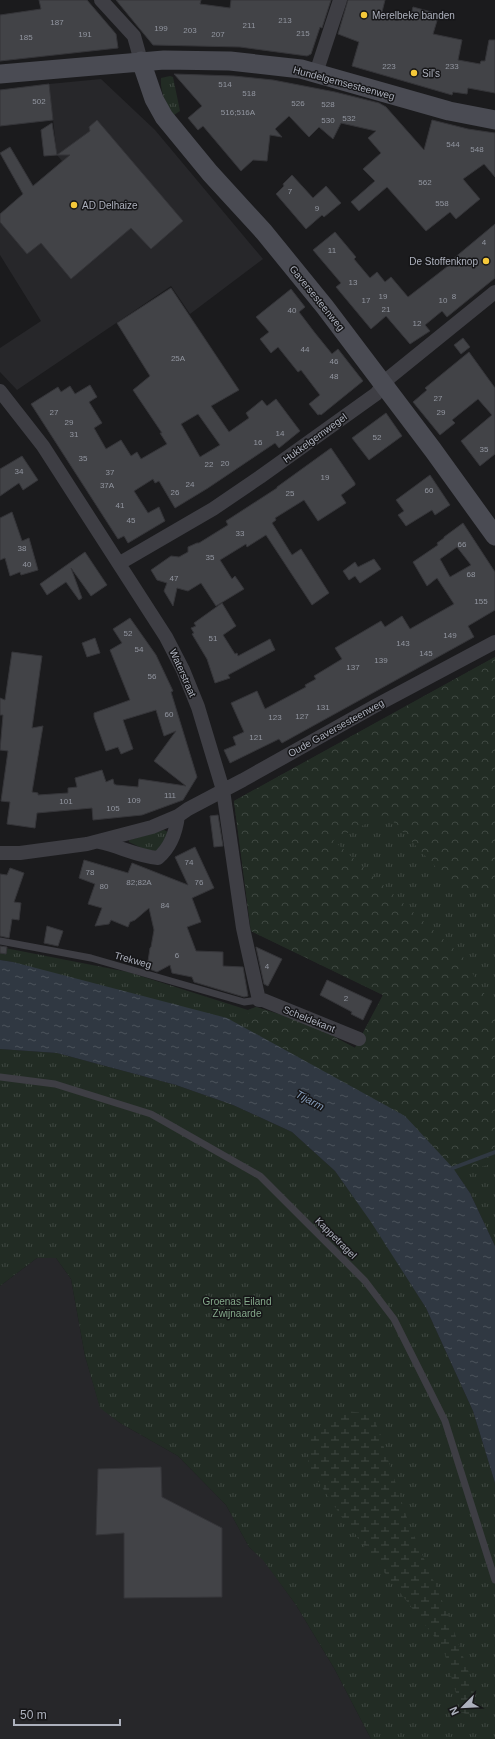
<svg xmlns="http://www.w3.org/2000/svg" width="495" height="1739" font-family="Helvetica,sans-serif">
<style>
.built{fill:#27272a}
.grass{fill:url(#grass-tufts)}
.forest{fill:url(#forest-crowns)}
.wetland{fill:url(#wetland-marsh)}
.water{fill:url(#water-ripples)}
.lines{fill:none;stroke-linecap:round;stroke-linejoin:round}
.stream{stroke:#303842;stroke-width:4}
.building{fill:#424347;stroke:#353539;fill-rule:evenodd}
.lane{stroke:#3e3e44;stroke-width:7}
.street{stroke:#3e3e44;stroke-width:14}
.secondary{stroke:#4a4b53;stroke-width:19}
.poi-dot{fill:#f6c93a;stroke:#161618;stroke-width:1.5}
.labels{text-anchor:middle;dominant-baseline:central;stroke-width:3;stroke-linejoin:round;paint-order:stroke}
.number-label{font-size:8px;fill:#9296a0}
.poi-label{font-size:10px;fill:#adb1bd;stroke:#161618;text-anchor:start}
.street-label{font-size:10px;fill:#adb1bd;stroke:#161618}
.park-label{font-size:10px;fill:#84a88a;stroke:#161618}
.water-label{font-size:11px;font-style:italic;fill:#859bb8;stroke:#161618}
</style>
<defs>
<pattern id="grass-tufts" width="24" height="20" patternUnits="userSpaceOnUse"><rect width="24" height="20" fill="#222c24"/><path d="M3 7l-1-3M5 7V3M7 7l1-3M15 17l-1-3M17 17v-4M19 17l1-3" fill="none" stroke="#3f4842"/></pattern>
<pattern id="forest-crowns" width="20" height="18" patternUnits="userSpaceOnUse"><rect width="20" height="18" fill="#222c24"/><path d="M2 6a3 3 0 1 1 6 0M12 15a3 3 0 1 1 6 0" fill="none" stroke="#3f4842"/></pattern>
<pattern id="wetland-marsh" width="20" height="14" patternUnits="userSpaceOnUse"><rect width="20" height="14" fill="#222c24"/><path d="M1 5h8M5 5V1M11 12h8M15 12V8" fill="none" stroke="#3f4842"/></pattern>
<pattern id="water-ripples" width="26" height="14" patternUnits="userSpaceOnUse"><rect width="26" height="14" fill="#303842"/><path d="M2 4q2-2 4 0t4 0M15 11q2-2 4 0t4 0" fill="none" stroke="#4b525b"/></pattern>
</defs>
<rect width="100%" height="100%" fill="#1b1b1d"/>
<!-- built -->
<path class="built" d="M101,79L155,130L263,259L190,314L171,286L17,390L0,372V348L41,321L0,255V214L62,161L57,155L49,84Z
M37,1258H56L71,1279L85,1356L100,1407L120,1423L178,1456L226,1505L249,1547L263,1559L296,1605L334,1668L371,1739H0V1286Z"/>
<!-- grass -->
<path class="grass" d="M170,76L173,77L180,111L174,115C166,103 160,93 161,78Z
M495,657V1246L470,1193L453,1168L13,962L0,960V947L128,972L248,1010L256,1007L310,1024L355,1048L383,995L251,931L234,801Z
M164,830L168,832L164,844L156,851L146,850L129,842V840Z
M0,1049L57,1053L176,1085L233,1105L292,1132L335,1171L371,1221L426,1308L473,1411L495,1483V1739H371L334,1668L296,1605L263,1560L249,1547L226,1505L178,1456L120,1423L100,1408L85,1356L71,1279L56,1258H37L0,1286Z"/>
<!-- forest -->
<path class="forest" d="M495,657V889L460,893L386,814L333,840L463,957L495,1012V1163L456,1174L405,1116L251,1031L248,1010L256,1007L310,1024L355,1048L383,995L251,931L234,801Z"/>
<!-- wetland -->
<path class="wetland" d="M346,1411L373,1414L409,1524L447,1612L469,1673L477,1706L469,1715L460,1712L458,1700L443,1648L343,1519L308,1466L310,1433Z"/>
<!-- water -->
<path class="water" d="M0,960L13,962L227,1018L405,1116L453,1168L470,1193L495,1246V1483L473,1411L426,1308L371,1222L335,1171L292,1132L233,1105L176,1085L57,1053L0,1049Z"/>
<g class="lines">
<!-- stream -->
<path class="stream" d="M453,1168L495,1152"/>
</g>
<!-- building -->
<path class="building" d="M39,0H87L116,34L118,48L0,61V15L41,9Z
M116,0H201L200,4L230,8L231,0H331L322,28L320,27L311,54L307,56L240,47L153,45Z
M348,0H385L382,12L410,20L413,7L439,14L433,34L462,40L458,60L480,64L481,61H485L489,40H495V93L468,88L467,94L453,92L452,95L352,66L359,42L338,34Z
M174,74L234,76L273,80L335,92L379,103L386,107L424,150L432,120L468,129L495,133V177L484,164L463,179L480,199L456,219L450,212L426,231L387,187L359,211L351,202L375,181L363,169L381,153L368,138L376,131L341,123L333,139L319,127L309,137L289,116L275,129L282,137L270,135L267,161L253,160L241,171L203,126L198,130L188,118L202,106Z
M49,84L53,120L0,126V90Z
M97,120L183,221L151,249L131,228L71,279L41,243L27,254L0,222V214L23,194L0,153L10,147L33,186L70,155H57L90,131L89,127Z
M52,123L57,155L44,156L41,130Z
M292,175L313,198L326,186L341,203L324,217L322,215L306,229L276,194L284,186L283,184Z
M495,224V278L447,317L442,311L425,325L430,331L410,344L386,316L371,329L336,287L341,283L313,250L335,232L356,257L354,259L370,278L377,272L385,282L391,277L408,297L448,266L447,264Z
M171,288L239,390L211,406L229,432L249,418L246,413L262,400L267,406L276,399L300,431L279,448L275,443L208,488L175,508L159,481L155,483L153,479L134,491L148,513L159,507L165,521L128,543L124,536L118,539L31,404L58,387L61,392L70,386L75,394L90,385L97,397L89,402L102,423L94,428L106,449L121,440L131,456L137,452L141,459L167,444L160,433H162L133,390L150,376L117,323ZM198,414L220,445L200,457L181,424Z
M291,289L305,307L299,312L315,333L332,354L338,349L363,381L321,415L320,414L318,415L309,404L320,395L301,370L298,372L278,347L271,353L260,339L269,332L256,317Z
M463,338L470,347L461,354L454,345Z
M469,352L495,388V454L480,466L461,441L492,415L478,399L452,420L455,423L440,435L413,402L427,390L425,388Z
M386,413L402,436L369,460L352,438Z
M331,448L355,483V485L341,495L346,503L318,521L304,500L275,518L276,520L272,523L292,555L301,549L329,593L312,605L266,535L247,547L246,544L220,560L232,579L235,576L244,589L216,606L201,583L188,591L177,588L173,606L164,591L167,583L157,580L151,570L171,556L179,557L188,552V547L197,543H199L228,525L226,521L277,488V487Z
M22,456L38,480L23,490L19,483L0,496V469Z
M430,475L450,505L435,515L432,510L406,526L398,515L404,511L396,500Z
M12,512L22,541L29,538L38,570L21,575L20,572L10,576L5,558L0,560V518Z
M463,523L495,572V610L468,626L474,637L282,743L279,739L230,763L224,750L236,745L233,737L244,732L231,703L257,691L265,709L306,687L305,685L316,679L314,676L342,659L335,648L381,621L385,627L402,616L410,629L454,604L437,578L427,586L413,562L438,545L437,543L444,538V537ZM457,547L471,565L450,577L440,559Z
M85,552L107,585L91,596L71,568L82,598L79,600L66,582L47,595L40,584Z
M374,559L381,569L360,583L355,576L349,580L343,571L355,562L358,567Z
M222,603L236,626L223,635L235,654L237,653L238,656L270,639L275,650L228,675L230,678L215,683L207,659L192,634L194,633L191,628L196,626L194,623Z
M130,618L156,655L173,691L171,692L197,777L183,800L142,815L93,820L92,808L37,813L35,828L7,824L10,802L1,801L8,751L0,750L3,715H0V698L5,700L12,652L42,656L32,728L43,726L32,792L38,793V795L68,793V788L77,787L75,778L102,770L106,782L113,779L114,784L116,785L138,787L139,779L186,786L154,761L176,731L164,736L156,710L123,720L133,749L121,754L118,747L106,751L94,717V713L130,700L110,650L122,643L113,629Z
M95,638L100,653L87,657L82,643Z
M218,815L223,846L214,847L210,816Z
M195,847L214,888L192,898L201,922L187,927L196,951L223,952V966L243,967L248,996L244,997L194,982L192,977L172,973L170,965L157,972L147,968L150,948L151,947L154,930L149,908L135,920L130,922L128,927L111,920L109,924L95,926L102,908L88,904L95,884L79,878L84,860L128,873L132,863L188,885L175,857Z
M10,868L24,873L14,902L21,903L19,920L12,919L9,938L0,936V874L7,875Z
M47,926L63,931L58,946L44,943Z
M0,946L7,947L6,954L0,953Z
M256,947L282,959L268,986L264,984Z
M327,980L372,1001L363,1020L351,1014L352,1012L320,995Z
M161,1467L162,1497L222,1528V1597L124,1598V1533L96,1535L98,1469Z"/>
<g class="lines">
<!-- lane -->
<path class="lane" d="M0,941L91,958L244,1002L259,1000
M0,1077L55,1084L151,1114L260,1176L365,1281L394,1319L445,1421L495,1580"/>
<!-- street -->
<path class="street" d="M101,0L134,36L141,61
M316,73L340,0
M0,391L43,446L166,637L183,670L198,707L223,790L243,928L259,1000H263L359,1039
M120,563L213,509L260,477L376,394L390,377L495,292
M99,842C119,846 137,856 158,858C171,847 176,832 178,816
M0,853H20L87,844L152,827L178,816L188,809L243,780L375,706L495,642"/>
<!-- secondary -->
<path class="secondary" d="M141,61L154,99L164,117L210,173L264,232L325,307L433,450L495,536
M0,74L164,60L230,61L301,69L449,111L495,120"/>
</g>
<!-- markers -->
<g class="poi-dot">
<circle cx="364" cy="15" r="4"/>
<circle cx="414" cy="73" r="4"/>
<circle cx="74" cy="205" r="4"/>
<circle cx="486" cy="261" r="4"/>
</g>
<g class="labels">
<!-- number labels -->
<g class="number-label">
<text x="285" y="20">213</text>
<text x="57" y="22">187</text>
<text x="249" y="25">211</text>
<text x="161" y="28">199</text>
<text x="190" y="30">203</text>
<text x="303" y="33">215</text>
<text x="85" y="34">191</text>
<text x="218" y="34">207</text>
<text x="26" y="37">185</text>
<text x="389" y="66">223</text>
<text x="452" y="66">233</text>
<text x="225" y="84">514</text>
<text x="249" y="93">518</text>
<text x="39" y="101">502</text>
<text x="298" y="103">526</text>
<text x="328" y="104">528</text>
<text x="238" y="112">516;516A</text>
<text x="349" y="118">532</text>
<text x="328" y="120">530</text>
<text x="453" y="144">544</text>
<text x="477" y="149">548</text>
<text x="425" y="182">562</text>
<text x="290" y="191">7</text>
<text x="442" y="203">558</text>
<text x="317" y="208">9</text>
<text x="484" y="242">4</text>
<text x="332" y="250">11</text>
<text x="353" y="282">13</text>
<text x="383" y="296">19</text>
<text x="454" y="296">8</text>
<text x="366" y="300">17</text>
<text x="443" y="300">10</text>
<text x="386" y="309">21</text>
<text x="292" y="310">40</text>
<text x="417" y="323">12</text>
<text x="305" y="349">44</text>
<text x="178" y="358">25A</text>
<text x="334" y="361">46</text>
<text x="334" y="376">48</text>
<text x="438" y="398">27</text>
<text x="54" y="412">27</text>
<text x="441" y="412">29</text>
<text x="69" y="422">29</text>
<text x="280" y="433">14</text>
<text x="74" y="434">31</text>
<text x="377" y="437">52</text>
<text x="258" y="442">16</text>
<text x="484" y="449">35</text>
<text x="83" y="458">35</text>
<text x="225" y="463">20</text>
<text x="209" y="464">22</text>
<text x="19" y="471">34</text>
<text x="110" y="472">37</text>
<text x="325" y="477">19</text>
<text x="190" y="484">24</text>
<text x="107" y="485">37A</text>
<text x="429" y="490">60</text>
<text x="175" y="492">26</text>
<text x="290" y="493">25</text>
<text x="120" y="505">41</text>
<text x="131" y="520">45</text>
<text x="240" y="533">33</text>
<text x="462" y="544">66</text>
<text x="22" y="548">38</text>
<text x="210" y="557">35</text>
<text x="27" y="564">40</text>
<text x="471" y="574">68</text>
<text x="174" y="578">47</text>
<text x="481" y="601">155</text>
<text x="128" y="633">52</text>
<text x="450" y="635">149</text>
<text x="213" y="638">51</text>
<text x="403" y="643">143</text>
<text x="139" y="649">54</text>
<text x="426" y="653">145</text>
<text x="381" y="660">139</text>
<text x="353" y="667">137</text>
<text x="152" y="676">56</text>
<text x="323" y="707">131</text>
<text x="169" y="714">60</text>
<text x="302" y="716">127</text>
<text x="275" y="717">123</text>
<text x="256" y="737">121</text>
<text x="170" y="795">111</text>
<text x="134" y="800">109</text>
<text x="66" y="801">101</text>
<text x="113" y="808">105</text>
<text x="189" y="862">74</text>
<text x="90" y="872">78</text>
<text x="139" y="882">82;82A</text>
<text x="199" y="882">76</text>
<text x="104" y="886">80</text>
<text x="165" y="905">84</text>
<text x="177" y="955">6</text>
<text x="267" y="966">4</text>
<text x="346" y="998">2</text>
</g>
<!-- poi labels -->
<g class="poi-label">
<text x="372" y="15">Merelbeke banden</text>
<text x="422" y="73">Sil's</text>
<text x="82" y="205">AD Delhaize</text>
<text x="478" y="261" text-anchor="end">De Stoffenknop</text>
</g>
<!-- street labels -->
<g class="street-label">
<text transform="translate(344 83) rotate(15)">Hundelgemsesteenweg</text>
<text transform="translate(317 298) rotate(51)">Gaversesteenweg</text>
<text transform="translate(315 438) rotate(-36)">Hukkelgemwegel</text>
<text transform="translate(183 673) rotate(66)">Waterstraat</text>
<text transform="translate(336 728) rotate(-29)">Oude Gaversesteenweg</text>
<text transform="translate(133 960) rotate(16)">Trekweg</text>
<text transform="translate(309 1019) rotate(22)">Scheldekant</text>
<text transform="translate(336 1238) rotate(45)">Kappetragel</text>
</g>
<!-- park labels -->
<g class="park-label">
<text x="237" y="1301">Groenas Eiland<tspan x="237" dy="12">Zwijnaarde</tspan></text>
</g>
<!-- water labels -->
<g class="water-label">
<text transform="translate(310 1100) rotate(28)">Tijarm</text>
</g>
</g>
<!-- north arrow -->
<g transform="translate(463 1707) rotate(246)" stroke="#161618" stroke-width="3" paint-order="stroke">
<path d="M0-3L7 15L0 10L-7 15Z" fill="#adb1bd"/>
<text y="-6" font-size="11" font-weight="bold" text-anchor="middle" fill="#adb1bd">N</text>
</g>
<!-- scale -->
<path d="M14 1719v6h106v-6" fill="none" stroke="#adb1bd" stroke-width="2"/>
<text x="20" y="1719" font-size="12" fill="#adb1bd" stroke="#161618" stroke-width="3" paint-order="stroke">50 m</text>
</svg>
